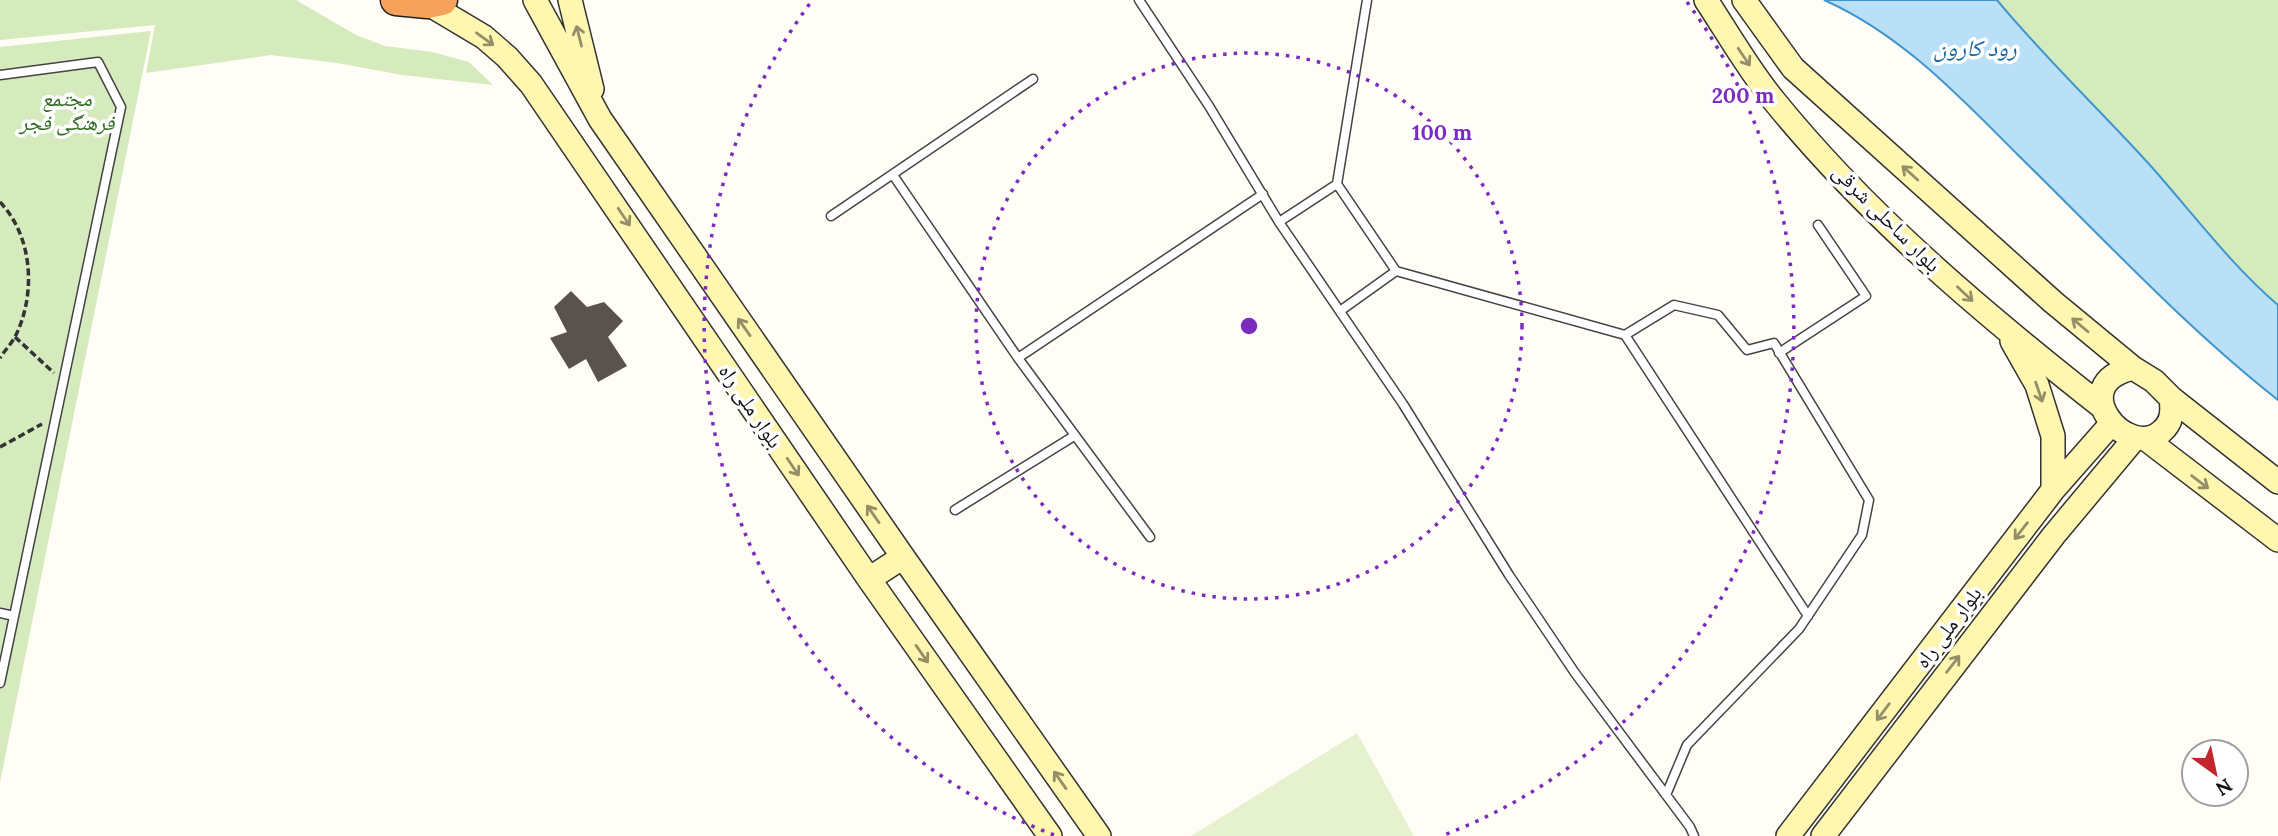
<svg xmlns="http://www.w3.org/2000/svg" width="2278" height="836" font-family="Lora,'Noto Naskh Arabic',serif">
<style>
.green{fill:#d5ebbd}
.pitch{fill:#e6f2cf}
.water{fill:#b9e0f7;stroke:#3f96cf;stroke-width:2}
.building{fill:#5a524d}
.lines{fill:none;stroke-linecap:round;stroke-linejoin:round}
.lane-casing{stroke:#444;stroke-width:11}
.secondary-casing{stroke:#333;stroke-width:26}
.highway-casing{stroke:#222;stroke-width:33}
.path{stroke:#333;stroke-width:3.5;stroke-dasharray:7 3.5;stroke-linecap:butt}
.lane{stroke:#fff;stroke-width:8}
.secondary{stroke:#fff6b0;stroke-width:23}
.highway{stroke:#f5a25d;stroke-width:30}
.oneway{stroke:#948f68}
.ring{fill:none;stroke:#7b2cbf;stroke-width:3.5;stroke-dasharray:3.5 7}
.labels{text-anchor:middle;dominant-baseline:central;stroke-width:7;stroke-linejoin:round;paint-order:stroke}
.park-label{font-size:21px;font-style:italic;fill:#2f6b1f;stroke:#fff}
.street-label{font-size:21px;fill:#111;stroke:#fff}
.water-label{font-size:23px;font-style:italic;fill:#1768a6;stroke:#fff}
.centre{fill:#7b2cbf;stroke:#fff;stroke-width:3.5}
.ring-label{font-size:21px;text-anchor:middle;font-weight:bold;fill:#7b2cbf;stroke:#fff;stroke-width:7;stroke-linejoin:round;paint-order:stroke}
</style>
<rect width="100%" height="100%" fill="#fffdf5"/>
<!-- green -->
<path class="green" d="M0,0H296L356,35L385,46L432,52L469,62L493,85L402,75L337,63L271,55L146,73L155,25L0,40Z
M1998,0H2278V305C2230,264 2191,211 2149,164C2099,109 2045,58 1998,0Z
M151,31L0,782V47Z"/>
<!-- pitch -->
<path class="pitch" d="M1357,733L1414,836H1191Z"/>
<!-- water -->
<path class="water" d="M1824,0H1997C2045,58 2099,109 2149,164C2191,211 2230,264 2278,305V400C2185,327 2103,238 2018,155C1959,96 1901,34 1824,0Z"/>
<!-- building -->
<path class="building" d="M571,291L587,307L604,302L623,321L608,337L627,366L598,382L586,359L569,369L550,338L567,332L554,307Z"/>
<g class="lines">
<!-- lane casing -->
<g class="lane-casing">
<path id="lane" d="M1139,0L1209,106L1279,222L1403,404L1509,575L1575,673L1690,827L1694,836
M1367,0L1337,184L1396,271L1625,335L1808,616
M0,75L98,62L121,107L0,683
M893,175L1018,358L1150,537
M831,216L1033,79
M1279,222L1337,184
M1340,311L1396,271
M1625,335L1674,305L1718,315L1747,350L1774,343L1869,500L1862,535L1799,629L1687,745L1666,795
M1779,353L1866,296L1818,225
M1018,358L1263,194
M955,510L1074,436
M0,613L14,616"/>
</g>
<!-- secondary casing -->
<g class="secondary-casing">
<path id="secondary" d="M535,0L600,119L903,557L1099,836
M570,0L592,89
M1706,0C1727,32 1747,67 1771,97C1866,215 1983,313 2101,406
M1744,0L1793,68L2053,302L2133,368
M427,3L484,37L507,57L531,84L869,579L1050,836
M2012,341L2037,385L2053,436V490
M2133,368L2154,381L2171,398C2173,412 2172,423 2161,432C2126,461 2063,384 2133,368Z
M2171,398L2278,482
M2146,439L2278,540
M869,579L903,557
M1788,836L2053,490L2112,423
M1823,836L2054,535L2135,438"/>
</g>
<!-- highway casing -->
<g class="highway-casing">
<path id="highway" d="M396,0L427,3L442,0"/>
</g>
<!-- path -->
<path class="path" d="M0,202C33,237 36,293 16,335C12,343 5,350 0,358
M15,337L54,373
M0,447L42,424"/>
<!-- lane -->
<use href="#lane" class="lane"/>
<!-- secondary -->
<use href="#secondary" class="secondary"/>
<!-- highway -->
<use href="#highway" class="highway"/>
</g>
<!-- one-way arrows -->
<defs><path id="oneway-shaft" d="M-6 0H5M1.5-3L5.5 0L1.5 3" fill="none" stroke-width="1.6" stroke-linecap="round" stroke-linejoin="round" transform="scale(1.75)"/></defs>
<g class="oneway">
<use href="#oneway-shaft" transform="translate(579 36) rotate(-104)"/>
<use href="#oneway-shaft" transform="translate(485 39) rotate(36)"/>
<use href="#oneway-shaft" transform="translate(1744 57) rotate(56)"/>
<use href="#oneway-shaft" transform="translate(1910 173) rotate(-138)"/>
<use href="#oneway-shaft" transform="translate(624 217) rotate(56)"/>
<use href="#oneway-shaft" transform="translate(1965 294) rotate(43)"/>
<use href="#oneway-shaft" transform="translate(2080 325) rotate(-140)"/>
<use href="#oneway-shaft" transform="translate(744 327) rotate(-125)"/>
<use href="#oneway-shaft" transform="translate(2039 392) rotate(71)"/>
<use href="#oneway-shaft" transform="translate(793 467) rotate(56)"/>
<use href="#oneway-shaft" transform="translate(2200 482) rotate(37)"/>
<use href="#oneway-shaft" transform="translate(873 514) rotate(-125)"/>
<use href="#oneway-shaft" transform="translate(2021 531) rotate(128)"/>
<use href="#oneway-shaft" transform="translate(922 654) rotate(55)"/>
<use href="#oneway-shaft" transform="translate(1953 664) rotate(-52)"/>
<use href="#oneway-shaft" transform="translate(1883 712) rotate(127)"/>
<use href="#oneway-shaft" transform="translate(1060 780) rotate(-125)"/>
</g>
<!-- distance rings -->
<g class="ring">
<circle cx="1249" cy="326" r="273"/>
<path d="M1054 835A545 545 0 0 1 811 2M1687 2A545 545 0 0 1 1444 835"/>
</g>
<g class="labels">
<!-- park labels -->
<g class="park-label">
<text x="67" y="98">مجتمع<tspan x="67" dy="24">فرهنگی فجر</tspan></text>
</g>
<!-- street labels -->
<g class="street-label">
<text transform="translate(1887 218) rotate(45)">بلوار ساحلی شرقی</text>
<text transform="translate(751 406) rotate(56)">بلوار ملی راه</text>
<text transform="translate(1948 627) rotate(-53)">بلوار ملی راه</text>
</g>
<!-- water labels -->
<g class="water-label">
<text x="1975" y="47">رود کارون</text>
</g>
</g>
<circle cx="1249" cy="326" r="10" class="centre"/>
<g class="ring-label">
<text x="1743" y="103">200 m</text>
<text x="1442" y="140">100 m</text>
</g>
<!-- north arrow -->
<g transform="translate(2215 773) rotate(147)"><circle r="33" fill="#ffffff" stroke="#a0a0a0" stroke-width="2"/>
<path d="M0-5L12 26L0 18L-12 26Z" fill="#c4262e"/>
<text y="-10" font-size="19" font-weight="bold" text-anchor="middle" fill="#111111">N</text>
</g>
</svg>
